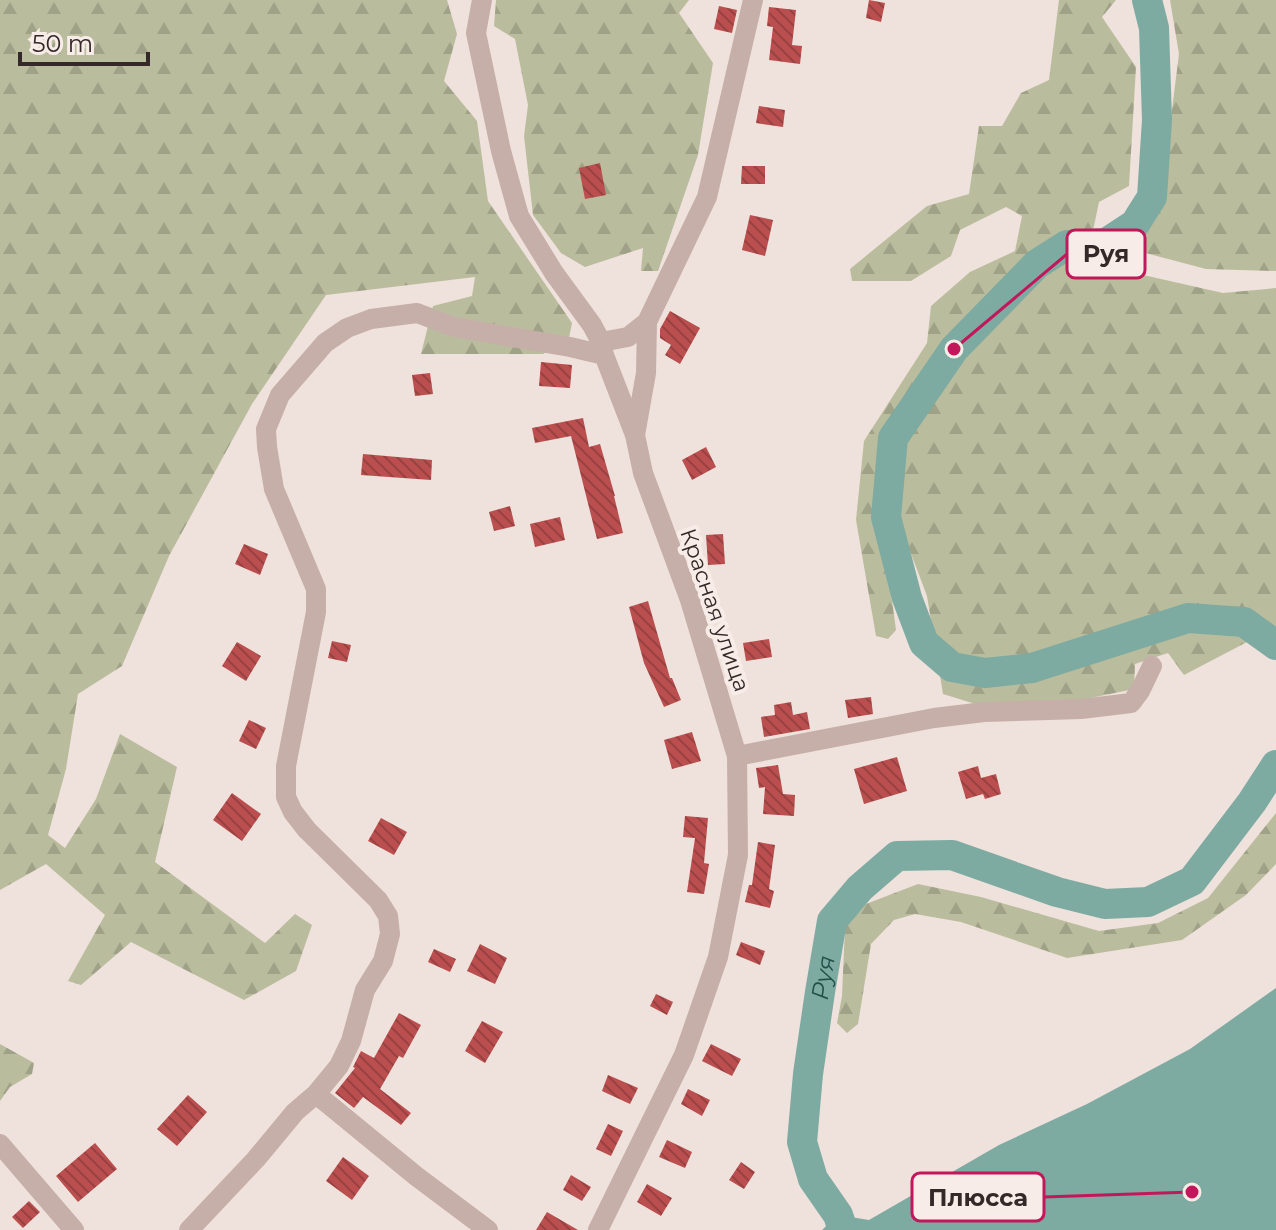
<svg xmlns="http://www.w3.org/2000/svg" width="1276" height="1230" font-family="Montserrat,sans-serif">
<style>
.forest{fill:url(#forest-firs)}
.water{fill:#7daaa1}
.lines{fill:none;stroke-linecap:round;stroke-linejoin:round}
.river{stroke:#7daaa1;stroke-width:30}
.building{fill:url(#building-back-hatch)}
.minor{stroke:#c6afa8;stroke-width:20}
.labels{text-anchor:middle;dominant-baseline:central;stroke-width:8;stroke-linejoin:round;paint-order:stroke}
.street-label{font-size:22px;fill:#342928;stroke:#f7ece7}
.water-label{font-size:24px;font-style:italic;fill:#215149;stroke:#f7ece7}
.leader{fill:none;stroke:#c2185b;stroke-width:3}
.callout-dot{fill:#c2185b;stroke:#f7ece7;stroke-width:3}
.callout{fill:#f7ece7;stroke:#c2185b;stroke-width:3}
.callout-label{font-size:24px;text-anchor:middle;font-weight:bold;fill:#342928}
</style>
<defs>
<pattern id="forest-firs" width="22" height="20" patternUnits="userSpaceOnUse" patternTransform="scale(2)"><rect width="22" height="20" fill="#babd9d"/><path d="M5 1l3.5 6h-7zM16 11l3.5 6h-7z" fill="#a0a287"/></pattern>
<pattern id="building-back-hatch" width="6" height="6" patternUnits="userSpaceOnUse" patternTransform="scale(2)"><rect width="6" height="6" fill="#bb4e4e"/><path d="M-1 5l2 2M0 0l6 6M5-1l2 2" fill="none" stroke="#994141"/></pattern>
</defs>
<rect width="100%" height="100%" fill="#efe1db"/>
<!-- forest -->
<path class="forest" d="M0,0H447L457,34L444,81L477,121L488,201L572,323L569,338L543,354H421L433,306L472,296L475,277L326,295L252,404L169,556L122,666L78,694L66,769L48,835L65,848L96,799L120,734L177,767L155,862L265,943L295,914L312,925L296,971L244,1000L131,942L81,985L68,981L105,915L46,864L0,890Z
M496,0H689L679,13L713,63L698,155L658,271H641L643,248L585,267L561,253L533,215L524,136L528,105L515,39L494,26Z
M1059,0H1116L1102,17L1136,67L1129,186L1099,202L1087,259L1130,272L1223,293L1276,288V627L1184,675L1168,653L1135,664L1134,689L1081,700L985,707L943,694L927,596L904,535L890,544L889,578L896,630L888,639L876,636L856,520L864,441L927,343L931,306L970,272L1015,251L1022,216L1006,207L960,230L951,256L911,281H852L850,269L927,206L969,194L979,126H1002L1021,93L1049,80Z
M1170,0H1276V271L1206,269L1134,250L1159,212L1179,54Z
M1276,813V864L1246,895L1182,940L1067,958L961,922L915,914L894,920L871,944L858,1024L847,1033L837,1023L842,996L845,927L866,904L918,884L981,897L1099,931L1158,923L1208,898Z
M0,1044L34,1063L32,1074L10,1087L0,1101Z"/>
<!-- water -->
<path class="water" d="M1276,988V1230H822L838,1215L869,1220L999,1145L1087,1104L1190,1049Z"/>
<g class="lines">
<!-- river -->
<g class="river">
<path d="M1147,0L1154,28L1157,120L1152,197L1135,224L1106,243L1067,245L1037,264L954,349L893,438L886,517L907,598L924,643L952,667L985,673L1032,668L1188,618L1244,622L1276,645"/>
<path id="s1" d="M843,1230L838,1215L813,1179L802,1142L808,1074L820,992L832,921L860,888L897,856L952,855L1057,892L1105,904L1148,902L1192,881L1252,802L1276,765"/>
</g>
</g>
<!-- building -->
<path class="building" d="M869,0L885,3L881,22L866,18Z
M719,6L737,10L732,33L714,29Z
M769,7L796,10L792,45L802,46L800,64L769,60L773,27L767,26Z
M759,106L785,110L783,127L756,123Z
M600,163L606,195L585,199L579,168Z
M742,166H765V184H741Z
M750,215L773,220L765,256L742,250Z
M670,311L700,328L680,364L665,355L671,345L660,338V329Z
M541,362L572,365L570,388L539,386Z
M430,373L433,394L415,396L412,375Z
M583,418L589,447L600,444L615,496H614L623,533L597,539L571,436L535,443L532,428Z
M706,447L716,467L692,480L682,460Z
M363,454L432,460L431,480L361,475Z
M510,506L515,526L494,531L489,512Z
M560,517L565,540L535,547L530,524Z
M723,534L725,564L708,565L706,535Z
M244,544L268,554L260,575L235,564Z
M648,601L670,678H672L681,700L664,707L644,663L629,607Z
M769,639L772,657L746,661L743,643Z
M332,641L351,645L347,662L328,658Z
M237,642L261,656L246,681L222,666Z
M871,697L873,714L848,718L845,700Z
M791,702L793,715L807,712L810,729L764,737L761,717L775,715L774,705Z
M249,720L266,728L256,749L239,741Z
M692,732L701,761L672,769L664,740Z
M897,757L907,791L864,804L854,769Z
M778,765L783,794L795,795L794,816L763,814L765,787L759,788L756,768Z
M978,766L981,778L996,774L1001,794L985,799L983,794L966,799L958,772Z
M232,793L261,814L242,841L213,820Z
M685,816L708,818L704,863L709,864L704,894L687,892L695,838L683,837Z
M381,818L407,832L394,855L368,841Z
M758,842L775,845L769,889L774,891L770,908L745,902L749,885H752Z
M741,942L765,951L760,965L736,955Z
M480,944L507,958L495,984L467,971Z
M434,949L456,959L450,972L428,962Z
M656,994L673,1002L667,1015L650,1006Z
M399,1013L421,1025L403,1058L399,1056L380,1089L411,1113L401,1125L363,1097L354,1108L335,1093L355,1068L353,1067L361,1051L374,1058Z
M482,1021L503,1032L485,1063L465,1051Z
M711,1044L741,1059L732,1076L702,1061Z
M608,1075L638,1088L630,1104L602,1091Z
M688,1089L710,1100L702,1116L681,1104Z
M188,1095L207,1112L177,1146L157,1129Z
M608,1124L623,1131L611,1156L596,1149Z
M667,1140L692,1152L685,1168L659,1157Z
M95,1143L117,1169L78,1202L56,1176Z
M343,1157L369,1176L352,1200L326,1181Z
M741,1162L755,1172L744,1189L729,1180Z
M571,1175L591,1187L582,1201L563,1190Z
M647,1184L672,1198L661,1216L637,1202Z
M29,1201L40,1212L23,1228L12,1217Z
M547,1212L578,1230H536Z"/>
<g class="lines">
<!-- minor -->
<path class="minor" d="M482,0L476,33L501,151L519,216L554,273L592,325L601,342L604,355L635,435
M601,342L628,337L647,322
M737,756L934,718L984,712L1081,709L1131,703L1140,691L1152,666
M316,1094L416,1176L488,1230
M0,1144L74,1230
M189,1230L256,1159L295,1112L316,1094L339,1066L351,1041L365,990L383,961L390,934L388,916L378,900L307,830L293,812L286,797V766L316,612V589L274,489L267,447L266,429L280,395L325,343L347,328L371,319L417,313L454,327L570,347L604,355
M598,1230L684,1055L718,957L738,855L737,756L690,600L643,473L635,435L646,373L647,322L707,197L753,0"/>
</g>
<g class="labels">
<!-- street labels -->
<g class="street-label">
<text transform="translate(715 610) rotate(71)">Красная улица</text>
</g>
<!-- water labels -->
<g class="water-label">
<text stroke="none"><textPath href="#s1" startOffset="264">Руя</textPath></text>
</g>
</g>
<!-- callouts -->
<path class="leader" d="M954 349L1067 254M1192 1192L1044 1197"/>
<g class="callout-dot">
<circle cx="954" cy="349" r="8"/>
<circle cx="1192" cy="1192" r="8"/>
</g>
<g class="callout">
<rect x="1067" y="230" width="78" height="48" rx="8"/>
<rect x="912" y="1173" width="132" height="48" rx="8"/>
</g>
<g class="callout-label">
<text x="1106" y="262">Руя</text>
<text x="978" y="1206">Плюсса</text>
</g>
<!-- scale -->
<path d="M20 52v12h128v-12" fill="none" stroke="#342928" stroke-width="4"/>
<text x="32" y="52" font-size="24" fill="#342928" stroke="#f7ece7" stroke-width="6" paint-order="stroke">50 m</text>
</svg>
